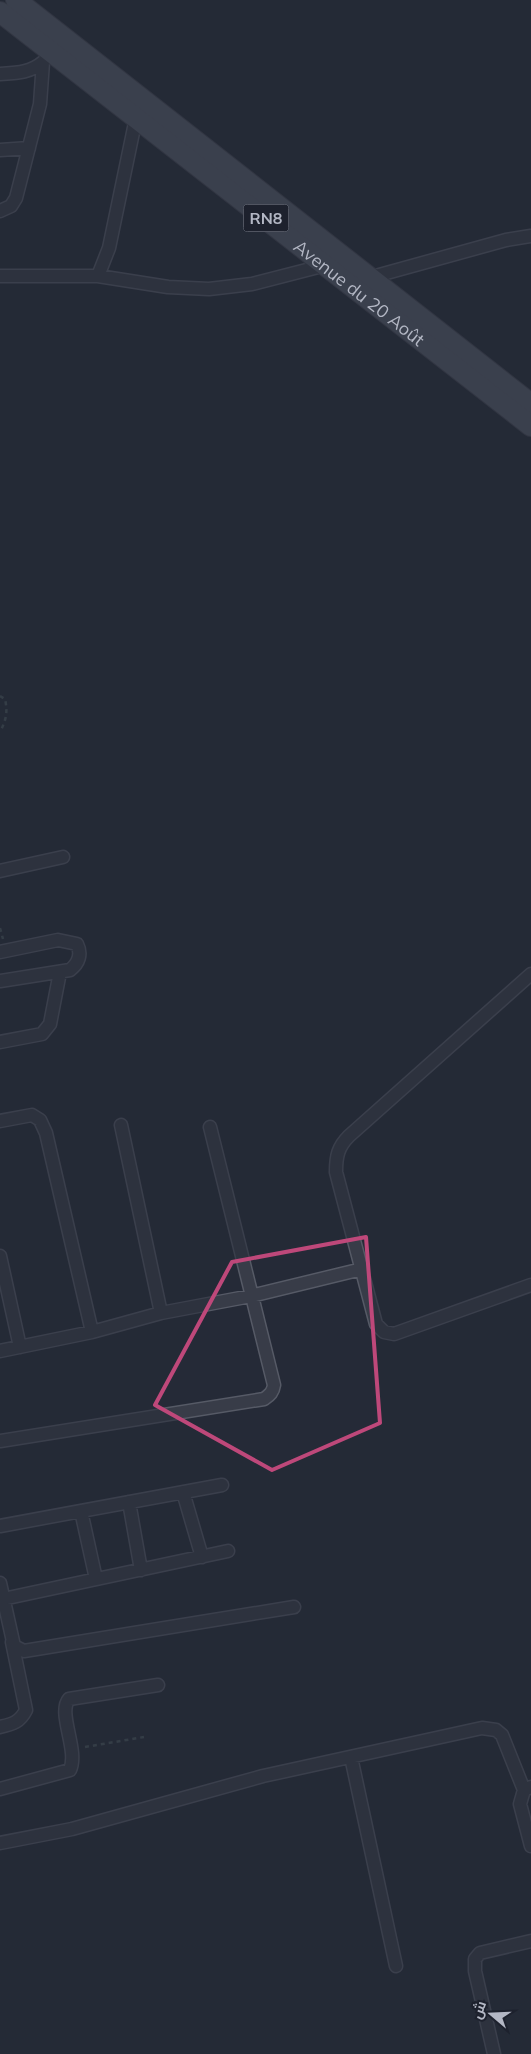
<svg xmlns="http://www.w3.org/2000/svg" width="531" height="2054" font-family="Mulish,Cairo,sans-serif">
<style>
.lines{fill:none;stroke-linecap:round;stroke-linejoin:round}
.minor-casing{stroke:#565a66;stroke-width:15}
.primary-casing{stroke:#414551;stroke-width:22}
.path{stroke:#48555a;stroke-width:2.5;stroke-dasharray:4 4;stroke-linecap:butt}
.minor{stroke:#383c48;stroke-width:12}
.primary{stroke:#565b68;stroke-width:20}
.marked{fill:none;stroke:#be487a;stroke-width:4;stroke-linejoin:round}
.labels{text-anchor:middle;dominant-baseline:central;stroke-width:4.5;stroke-linejoin:round;paint-order:stroke}
.shield{fill:#1d212d;stroke:#868a97;stroke-width:1}
.shield-label{font-size:16px;font-weight:bold;fill:#b3b7c4}
.street-label{font-size:18px;fill:#b3b7c4;stroke:#1d212d}
</style>
<rect width="100%" height="100%" fill="#252a37"/>
<g class="lines">
<!-- minor casing -->
<g class="minor-casing">
<path id="minor" d="M0,74C16,73 30,73 43,62
M0,150L29,148
M0,211L11,206L16,198L40,104L43,62
M0,276H98L168,287L209,289L252,284L326,265
M98,276L109,248L136,118
M372,277L506,240L531,236
M0,871L63,857
M0,952L58,940L77,944C82,954 79,963 70,970L0,981
M531,974L349,1136C338,1147 336,1156 336,1172L376,1324L384,1332L394,1334L531,1285
M0,1042L42,1034L50,1024L60,972
M0,1121L32,1115L40,1120L46,1133L92,1332
M121,1125L161,1313
M0,1256L20,1347
M0,1351L92,1332L161,1313L251,1296L362,1269
M0,1441L264,1399C270,1395 273,1392 274,1385L210,1127
M183,1492L202,1557
M129,1502L141,1570
M81,1511L96,1579
M0,1526L222,1485
M0,1583L14,1646L24,1651L294,1607
M3,1599L228,1551
M0,1727C13,1724 20,1722 26,1710L12,1642
M351,1757L396,1966
M531,1787L524,1790L520,1804L531,1846
M0,1789L70,1770C79,1750 57,1713 69,1699L158,1685
M0,1843L72,1829L263,1776L482,1728L496,1730L502,1735L524,1790
M494,2054L475,1971V1959L480,1953L531,1941"/>
</g>
<!-- primary casing -->
<g class="primary-casing">
<g id="primary">
<path d="M16,0C187,135 360,268 531,404"/>
<path id="s1" d="M0,12L531,426"/>
</g>
</g>
<!-- path -->
<path class="path" d="M0,696L5,699C8,713 6,720 0,732
M0,928L3,939
M85,1747L144,1737"/>
<!-- minor -->
<use href="#minor" class="minor"/>
<!-- primary -->
<use href="#primary" class="primary"/>
</g>
<!-- marked area -->
<path d="M0 0H531V2054H0ZM366,1237L380,1423L272,1470L155,1405L232,1262Z" fill="#252a37" fill-opacity=".55" fill-rule="evenodd"/>
<path class="marked" d="M366,1237L380,1423L272,1470L155,1405L232,1262Z"/>
<g class="labels">
<!-- shield labels -->
<rect class="shield" x="243.5" y="204.5" width="45" height="27" rx="4"/>
<g class="shield-label">
<text x="266" y="218">RN8</text>
</g>
<!-- street labels -->
<g class="street-label">
<text stroke="none"><textPath href="#s1" startOffset="456">Avenue du 20 Août</textPath></text>
</g>
</g>
<!-- north arrow -->
<g transform="translate(491 2014) rotate(289)" stroke="#1d212d" stroke-width="4" paint-order="stroke">
<path d="M0-4L9 19L0 12L-9 19Z" fill="#b3b7c4"/>
<text y="-8" font-size="14" font-weight="bold" text-anchor="middle" fill="#b3b7c4">ش</text>
</g>
</svg>
